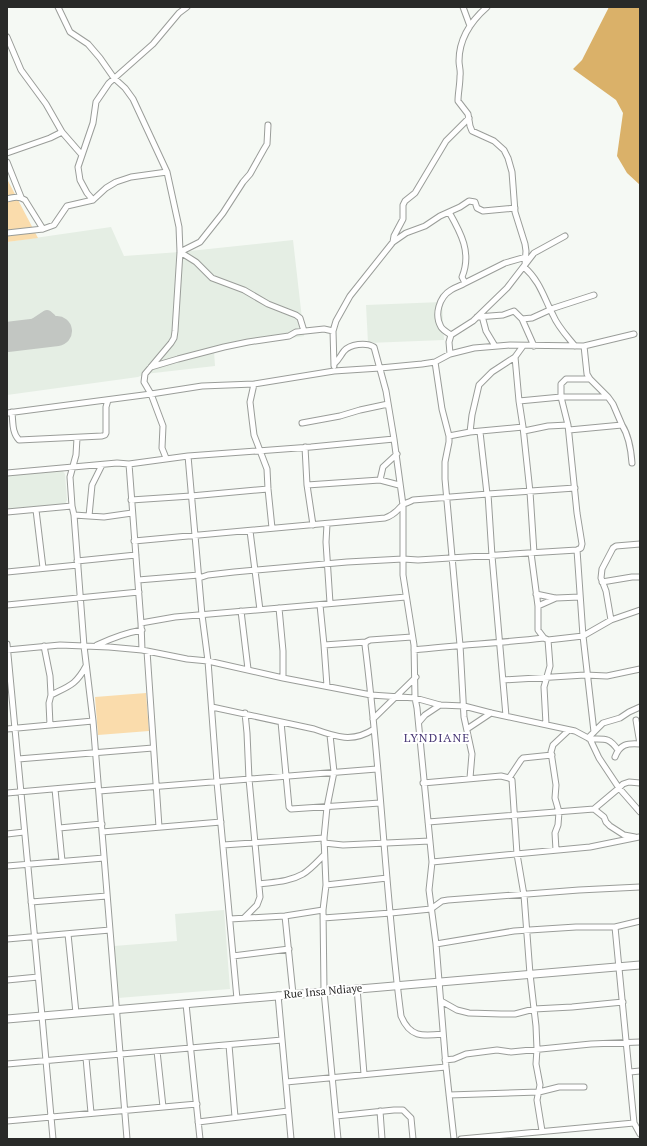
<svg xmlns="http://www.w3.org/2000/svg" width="647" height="1146" font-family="'PT Serif',serif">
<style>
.built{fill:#e5eee4}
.green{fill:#fadcac}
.forest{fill:#dab169}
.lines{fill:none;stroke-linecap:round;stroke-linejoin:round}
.taxiway{stroke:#c2c6c2;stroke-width:12}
.runway{stroke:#c2c6c2;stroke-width:30}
.minor-casing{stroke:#9a9d99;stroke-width:7}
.secondary-casing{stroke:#9a9d99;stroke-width:9}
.minor{stroke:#fff;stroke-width:5}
.secondary{stroke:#fff;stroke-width:7}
.labels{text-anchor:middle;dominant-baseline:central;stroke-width:4;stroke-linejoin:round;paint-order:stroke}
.street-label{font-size:11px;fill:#292a28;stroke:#fff}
.neighbourhood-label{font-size:12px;letter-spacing:1px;fill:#463673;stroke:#fff}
</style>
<rect width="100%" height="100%" fill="#f5f9f4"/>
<!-- built -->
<path class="built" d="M111,227L124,256L180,252L293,240L304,336L214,351L215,366L145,374L138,377L7,395V242Z
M442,302L444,340L368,343L366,305Z
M62,470L65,474L67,500L65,504L7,509V476Z
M224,910L230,989L118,998L114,946L177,941L175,914Z"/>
<!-- green -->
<path class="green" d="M7,179L38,238L7,242Z
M146,693L149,731L98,735L95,697Z"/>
<!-- forest -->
<path class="forest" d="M609,7H640V185L627,173L617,156L623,113L616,100L573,69L582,60Z"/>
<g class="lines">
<!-- taxiway -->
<path class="taxiway" d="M8,337L26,330L47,316C56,322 58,338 44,339C39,340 33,336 28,334"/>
<!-- runway -->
<path class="runway" d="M7,337L57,331"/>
<!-- minor casing -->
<g class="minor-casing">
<path id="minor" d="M58,7L70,32L88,44L100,58L114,78L125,88L133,99L167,172L179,227L180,252L175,331L174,338L171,343L145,374L144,382L151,394L163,426L162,448L166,458
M463,7L470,26
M487,7C471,21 459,39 459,61C459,66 461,71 460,76C460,85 458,93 458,101L468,114L470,126L472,131L494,141L504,150L508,158L512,172L515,212L525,244L526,251L525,265
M7,37L21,70L46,104L62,132L82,155
M7,153L50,138L62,132
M7,162L21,197
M7,199C14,197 19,196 25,200L43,229
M93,200L87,193L80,180L78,167L93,123L96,102L109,83L153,44L179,13L187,7
M449,212C461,233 472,253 462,277L465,283C461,286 455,287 451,290C439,297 434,315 441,327C443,330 448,333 451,335
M7,233L43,229L54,225L67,206L93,200L106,188L116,182L131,177L167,172
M393,242L394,236L403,219V205L405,201L415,193L446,141L469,118
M180,252L200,242L223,213L243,182L250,174L264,149L267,144L268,125
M180,252L196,262L212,278L244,290L268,304L296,315L300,318L304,331
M524,267C540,281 544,298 553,315C558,327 567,336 575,346
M465,283L505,263L526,257
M482,316L486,331L495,346
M477,317L503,315L514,311L522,319L532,318L554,308L594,295
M522,319L534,346
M584,346L587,374L590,379L608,397
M450,354L449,342L451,335L473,321L507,288L534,253L565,236
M515,357L519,401L561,397H608L613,404L622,425
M435,362L442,409L449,436V442L445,462V479L460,645L464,717L472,754L470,778
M334,364C339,360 340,356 344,351C350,344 366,342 374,347L386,391L394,439L403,505V575L414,645L415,698L417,708L432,862L429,890L436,944L446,1067L454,1139
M334,366L333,331L336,321L350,296L393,242L406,233L425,226L440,216L460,207L469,201L475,202L477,208L483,211L515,208
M151,367L178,359L224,347L248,342L289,336L296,332L324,329L333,331
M254,384L250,402L252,419L254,435L267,469L268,489L272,528
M519,401L523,427
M12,412C13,422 12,433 19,440L102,436L105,435L106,433V407L108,400
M7,413L151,394L202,386L254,384L334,371L380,368L422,364L435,362L450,354L474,348L510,345L584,346L634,334
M302,423L340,416L360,410L388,404
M568,425L561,397V384L566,379H590
M569,430L622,425C629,436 631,449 632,463
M470,432L472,415L479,385L492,372L515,357L523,346
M480,432L487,494
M449,436L470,432L523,427L530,492L534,553
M77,438L76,455L70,477L72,506L74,515L84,646L93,721L127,1139
M305,447L307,485L313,525
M188,456L202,615L208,661L217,782L237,999
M129,464L141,623
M7,473L117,463L129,464L188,456L311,447L394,439
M380,480L383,467L397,454
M307,485L380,480L399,485
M488,494L575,488
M131,500L191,496L268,489
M36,510L43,568
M7,512L72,506
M74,515L104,517L132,513
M89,516L92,485L102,465
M327,524L326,542L330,603
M250,531L260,610
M134,541L385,518C397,514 396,510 404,504C406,503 410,502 413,500L488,494L492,556L506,716
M577,550L583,636L594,732
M531,553L538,606V630L544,638
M77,561L136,555
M7,572L78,565
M199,578L208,575L234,572L347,562L403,559L418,560L577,550L581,548L582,544L577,513L568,425L548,426L524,431
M138,580L199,575
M602,582L632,577H640
M536,594L555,598
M7,605L139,592
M320,605L324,645
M538,606L556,598L580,597
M279,608L283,651V678
M241,611L248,669
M611,620L606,591L601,578L602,569L613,548L616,546L640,544
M366,642L365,645C381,769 385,893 401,1016C410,1038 423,1036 443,1034
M7,644L42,1016L53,1139
M97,645C112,638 125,633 142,630
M44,646L50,676L51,695L49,703L50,725
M7,650L60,645L109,647L142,650L187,659L208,661L283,678L371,695L415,698L440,705L464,706L491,713L575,731L590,739L599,758L619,788L640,812
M142,650L141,623L175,617L406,597
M414,650C457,645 501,643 544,638L548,640L583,636L611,620L640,610
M147,651L159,827
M503,680L585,675L607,676L640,669
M327,686L324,645L366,642L370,640L412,637
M51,695C69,686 76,685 86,666
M212,707L314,729C336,737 353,743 374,729
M373,719L416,677
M636,720L640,744
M281,722L289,807L291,809L380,803
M419,722L425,715L440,705
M546,724L544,687L550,666L548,640
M7,729L93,721
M467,729L491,713
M330,735L334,772L327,807L324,838L326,885L323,910L324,991L338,1139
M588,738L603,723L620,718L629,712L640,707
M590,739C605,739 609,737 618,750
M615,757C620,744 627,743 640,744
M18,759L153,748
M509,778L521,760L523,758L552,755
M423,783L501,776L509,778L512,780L517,854L524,895L530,974L536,1026L537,1049L536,1064L540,1085L537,1100L542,1131
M55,789L62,861
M99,791L377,769
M7,793L98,785
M594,809L604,817L606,822L610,826L624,835L635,837
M428,822L594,809L619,788L623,784L629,782L640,783
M59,828L102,824
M102,832L221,822
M7,834L24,832
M324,843L343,845L430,841
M223,845L324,838
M556,850L555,833L558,825L559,812L555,798L556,785L551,752L553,745L569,730
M432,862L590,847L639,837
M7,866L104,858
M259,884C273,882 289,882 303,874C311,869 317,862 324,855
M326,885L387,878
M31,902L107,896
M285,916L293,994
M244,918L257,905L260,897L249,779L247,733L245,713
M323,918L391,913L431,909L442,901L448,900L579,890L640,887
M230,919L285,916L323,910
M640,921L615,927L634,1123L640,1134
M68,934L76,1013
M7,939L110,930
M436,944L514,931L576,927H615
M233,956L289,949
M7,980L38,977
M357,988L364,1074
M278,995L291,1139
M441,1001L457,1010L469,1013L501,1014H515L534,1009L572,1007L623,1002
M186,1004L200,1139
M229,1045L235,1117
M157,1051L163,1107
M86,1058L91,1113
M445,1060L454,1059L466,1054L497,1050L511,1052L591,1044L640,1042
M7,1064L282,1040
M630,1072L640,1071
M286,1082L446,1067
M449,1095L539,1092L559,1087H584
M380,1111L382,1139
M336,1116L394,1110H403L411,1118L413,1139
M7,1121L197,1104
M198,1122L288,1111
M461,1139L634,1123"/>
</g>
<!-- secondary casing -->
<g class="secondary-casing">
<path id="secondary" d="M7,1019L640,965"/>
</g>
<!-- minor -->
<use href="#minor" class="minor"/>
<!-- secondary -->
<use href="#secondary" class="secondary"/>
</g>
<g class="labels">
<!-- street labels -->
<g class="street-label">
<text transform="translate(323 991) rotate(-5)">Rue Insa Ndiaye</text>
</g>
<!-- neighbourhood labels -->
<g class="neighbourhood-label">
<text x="437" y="737">LYNDIANE</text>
</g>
</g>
<!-- border -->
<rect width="647" height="1146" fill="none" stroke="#292a28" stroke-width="16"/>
</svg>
